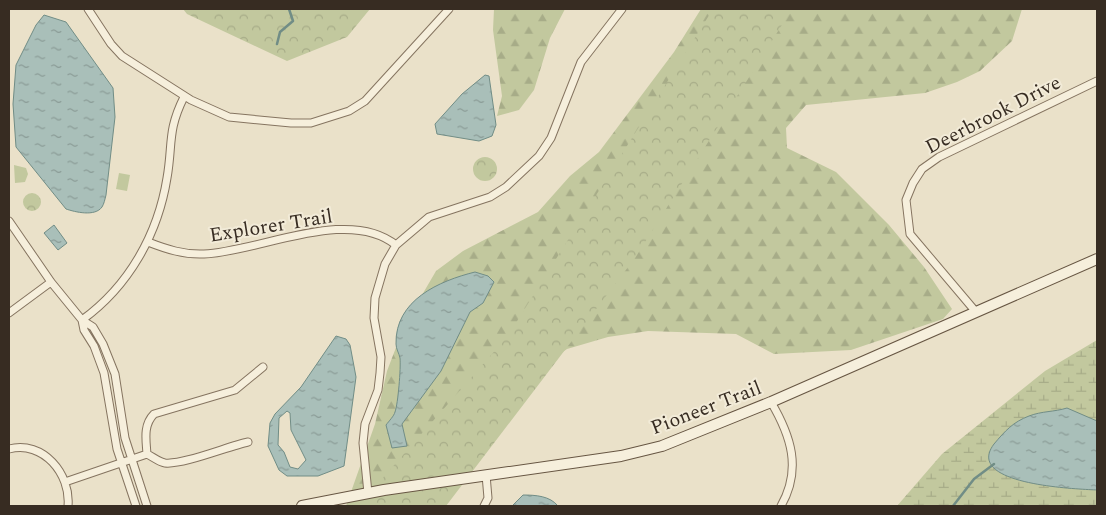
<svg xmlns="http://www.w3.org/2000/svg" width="1106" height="515" font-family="Spectral,serif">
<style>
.grass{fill:#c2c89e}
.forest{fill:url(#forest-firs)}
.wetland{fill:url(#wetland-marsh)}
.park{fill:url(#park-crowns)}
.water{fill:url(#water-ripples);stroke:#718d86;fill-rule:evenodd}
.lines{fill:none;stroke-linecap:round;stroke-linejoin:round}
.stream{stroke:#718d86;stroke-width:2.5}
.minor-casing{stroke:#857460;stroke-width:9}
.secondary-casing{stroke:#675643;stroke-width:12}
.minor{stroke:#f6efdc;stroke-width:7}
.secondary{stroke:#f6efdc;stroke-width:10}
.labels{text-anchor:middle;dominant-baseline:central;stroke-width:4;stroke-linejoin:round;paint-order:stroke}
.street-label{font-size:20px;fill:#372c22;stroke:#f2ebd8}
</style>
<defs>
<pattern id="forest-firs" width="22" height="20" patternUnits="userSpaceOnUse" patternTransform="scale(1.25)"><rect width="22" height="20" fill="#c2c89e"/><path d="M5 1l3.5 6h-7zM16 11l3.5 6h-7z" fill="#a7ac88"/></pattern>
<pattern id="wetland-marsh" width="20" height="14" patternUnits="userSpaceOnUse" patternTransform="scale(1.25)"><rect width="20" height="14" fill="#c2c89e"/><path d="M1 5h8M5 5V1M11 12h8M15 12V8" fill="none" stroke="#a7ac88"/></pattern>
<pattern id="park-crowns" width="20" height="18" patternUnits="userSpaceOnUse" patternTransform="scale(1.25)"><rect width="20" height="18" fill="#c2c89e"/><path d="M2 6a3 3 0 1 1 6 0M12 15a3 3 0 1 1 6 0" fill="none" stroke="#a7ac88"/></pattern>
<pattern id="water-ripples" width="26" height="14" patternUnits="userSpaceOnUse" patternTransform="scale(1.25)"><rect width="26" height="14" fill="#a9bfb9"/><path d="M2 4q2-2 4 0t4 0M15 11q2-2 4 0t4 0" fill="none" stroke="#8a9b96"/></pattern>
</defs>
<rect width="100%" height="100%" fill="#eae1c9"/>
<!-- grass -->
<path class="grass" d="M14,165L26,168L28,174L25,182L15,183Z
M119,173L130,175L127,191L116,189Z"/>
<!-- forest -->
<path class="forest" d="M494,9H565L550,38L534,90L519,110L497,116L502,96L493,30Z
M701,9H1022L1012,41L980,71L957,82L925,93L806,105L786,128L787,148L836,172L889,225L924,267L952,309L943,319L851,350L774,354L736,334L648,331L608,337L567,349L530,375L424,506H346L375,424L387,371L405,324L436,271L463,251L538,212L570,176L599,152L674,52Z"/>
<!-- wetland -->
<path class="wetland" d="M1097,340V506H897L942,454L1045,371Z"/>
<!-- park -->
<path class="park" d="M183,9H370L347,37L287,61L187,14Z
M713,9H792L635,258L446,506H358L507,337Z
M473 169a12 12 0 1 1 24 0a12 12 0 1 1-24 0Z
M23 202a9 9 0 1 1 18 0a9 9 0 1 1-18 0Z"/>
<!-- water -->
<path class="water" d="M44,15L66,22L113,88L115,117L106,195C105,199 104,204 102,207C95,217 75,212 66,209L16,147L13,104L16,65L36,25Z
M485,75L489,76L496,125L492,136L479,141L437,134L435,124L462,94Z
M54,225L67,243L58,250L44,233Z
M475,272L488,276L494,282L483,303L470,312L441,371L402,424L407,446L392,448L386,425C389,421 394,416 395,412C398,404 401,368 400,358C399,353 396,349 396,344C395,300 439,281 475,272Z
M336,336L346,339L350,345L356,377L344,466L318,476H287L279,470L268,446L270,423L275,414L301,387ZM287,411L290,413L291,430L306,460L298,469L290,467L284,452L278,445L279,418Z
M1067,408L1097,421V490C1077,489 963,485 994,444C1005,431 1013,422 1029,416C1042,411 1054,412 1067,408Z
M523,495C536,495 550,496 558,506H512Z"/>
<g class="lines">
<!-- stream -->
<path class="stream" d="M277,44L280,32L293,21L289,9
M953,506L974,479L994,464"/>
<!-- minor casing -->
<g class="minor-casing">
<path id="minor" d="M88,9L111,44L122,56L191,100L229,117L291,123H311L349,111L365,101L449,9
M9,221L51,282L82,320L93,327L103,344L115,374L125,438L147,506
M148,242C166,249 184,255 204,254C259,252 348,206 396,245
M976,312L910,234L906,200L913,183L922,169L939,157L1097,81
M9,313L51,282
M82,320C129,286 158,234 167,178C173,144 167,131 184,97
M82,320L84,330L94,346L104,373L117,449L136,506
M771,402C791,436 802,469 781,506
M248,442C229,446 183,465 165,463C159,462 153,457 147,454C146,440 143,425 154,414L235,390L263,367
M9,449C43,440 71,474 68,506
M65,482L147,454
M368,493L363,443L365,424L378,390L380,373L381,357L374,318L375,298L385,264L396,245L429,217L490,197L506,187L539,156L551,138L581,62L622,9
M484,506L488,498L486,475"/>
</g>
<!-- secondary casing -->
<g class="secondary-casing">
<path id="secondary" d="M302,506L384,490L621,456L662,446L771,402L1097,259"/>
</g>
<!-- minor -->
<use href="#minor" class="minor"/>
<!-- secondary -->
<use href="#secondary" class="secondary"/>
</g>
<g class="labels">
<!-- street labels -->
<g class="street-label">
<text transform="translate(993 115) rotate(-27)">Deerbrook Drive</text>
<text transform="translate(271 226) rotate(-9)">Explorer Trail</text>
<text transform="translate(706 408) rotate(-21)">Pioneer Trail</text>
</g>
</g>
<!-- border -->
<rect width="1106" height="515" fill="none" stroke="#372c22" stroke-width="20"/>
</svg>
